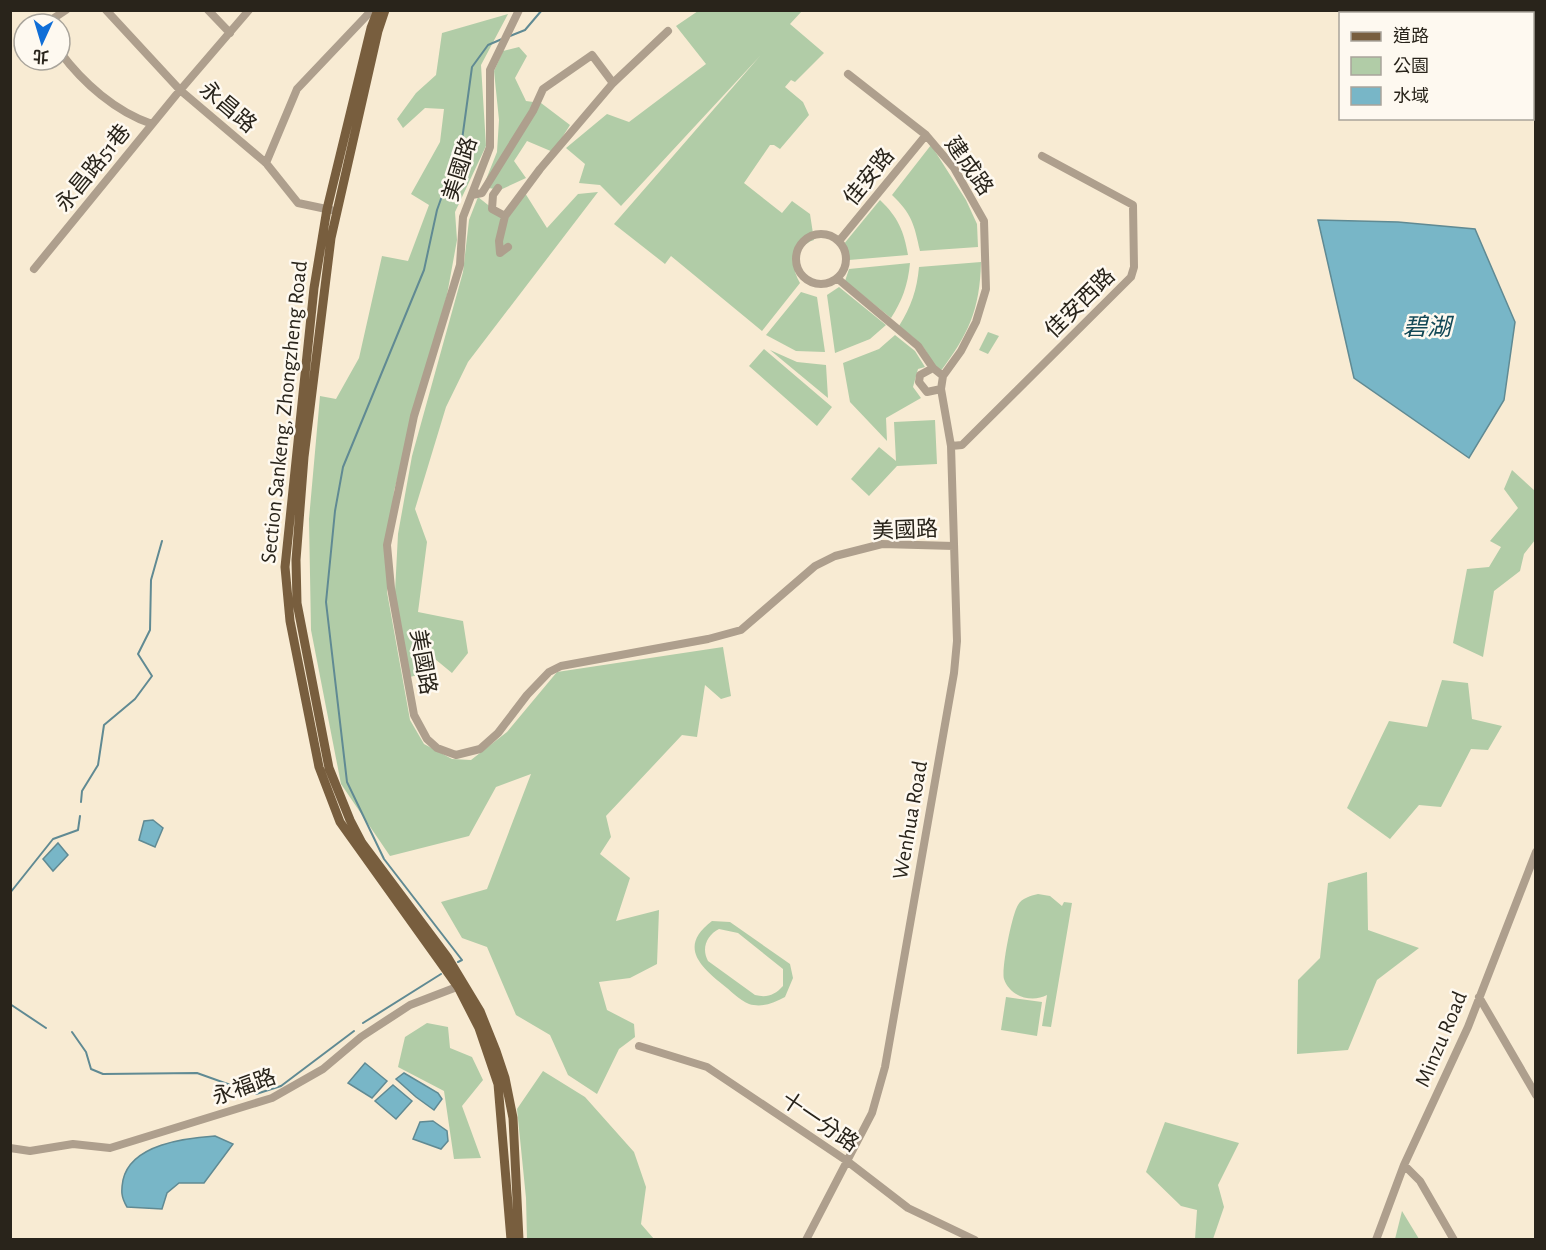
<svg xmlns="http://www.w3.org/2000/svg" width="1546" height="1250" font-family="'Alegreya Sans','Noto Sans TC',sans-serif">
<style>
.green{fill:#b1cca7;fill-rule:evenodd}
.water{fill:#78b6c7;stroke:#608a93;stroke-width:1.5}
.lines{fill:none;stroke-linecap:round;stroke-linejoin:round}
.stream{stroke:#608a93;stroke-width:2}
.minor{stroke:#ae9f8d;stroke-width:8}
.major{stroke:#785e3e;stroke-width:9}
.labels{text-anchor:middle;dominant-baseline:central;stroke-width:5;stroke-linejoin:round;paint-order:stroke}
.street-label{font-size:22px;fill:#29241b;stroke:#fef9f0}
.water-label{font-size:24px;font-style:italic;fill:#134957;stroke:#fef9f0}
</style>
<rect width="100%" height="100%" fill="#f8ebd3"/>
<!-- green -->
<path class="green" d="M698,11H802L790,24L824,53L795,82L791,80L785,87L803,102L809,115L780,149L774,145H770L744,183L782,213L792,201L810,214L814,240C794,247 789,265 800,283L762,331L671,256L665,264L614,224L760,56L621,206L600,185L579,183L585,164L566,148L607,114L629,122L706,64L676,26Z
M508,14L481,65L486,146L455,212L457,240L447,295L394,491L387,592L410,720L424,744L452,759L471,760L507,732L557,672L723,647L731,696L721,699L705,685L697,737L682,735L606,816L611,837L600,854L630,878L616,921L659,910L657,964L630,978L599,982L607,1010L634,1024L635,1037L619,1049L597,1094L568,1075L550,1035L516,1015L487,947L462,938L441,902L487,889L531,774L496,787L469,836L390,856L341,784L311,630L309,519L320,396L336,399L359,358L382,256L408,261L429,205L411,194L440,142L444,109L425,108L403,128L397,119L416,93L436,75L442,33Z
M519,47L527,56L515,78L526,101L541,103L570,125L553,152L527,141L514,161L526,178L500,190L483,187L497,152L499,120L494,71L503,51Z
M931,145L966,200L977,224L978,247L920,251C914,224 912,214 892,195Z
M598,192L468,362L446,407L415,509L427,542L418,612L463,621L468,653L452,673L435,659L423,665L421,674L410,677L395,592L398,534L412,456L463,272L469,220L478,197L502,216L525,193L547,228L578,194Z
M880,200C898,217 904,231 908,255L849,260L843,245Z
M981,262C980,310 968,335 940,372L931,366C930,347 912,337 899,326C911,307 917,290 919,267Z
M910,263C908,285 902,301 891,318L845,281L849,269Z
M839,287L886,325L870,339L835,353L827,295Z
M801,292L817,297L825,352L796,351L766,335Z
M988,332L999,336L988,354L979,350Z
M895,335L915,351L925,367L918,369L913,387L921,398L886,418L887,441L850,402L843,363L879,349Z
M764,349L832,407L817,426L749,366Z
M770,350L797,362L826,365L828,398Z
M935,420L937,464L897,466L869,496L851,479L879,447L896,461L894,422Z
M1512,470L1535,491V540L1524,554L1520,571L1494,591L1483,657L1453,643L1467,569L1489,567L1501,547L1490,541L1518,508L1504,489Z
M1442,680L1468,683L1472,719L1502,726L1488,750L1471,749L1441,807L1419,805L1390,839L1347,808L1389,721L1427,727Z
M1367,872L1368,930L1419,948L1377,980L1348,1050L1297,1054L1298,980L1320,958L1328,883Z
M1038,894L1050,896L1062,906L1064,902L1072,903L1051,1027L1042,1026L1047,995C1032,1003 1010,997 1004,979C1001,970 1012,914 1018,905C1022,898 1030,896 1038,894Z
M712,921L730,922L790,964L793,978L785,997C774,1003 762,1008 749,1004C739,1000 730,990 722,984C699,965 679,946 712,921ZM719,929L738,933L783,969V986C775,995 767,998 755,995L708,961C701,948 707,935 719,929Z
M1006,997L1042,1002L1037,1036L1001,1030Z
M427,1023L448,1027L450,1048L472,1057L483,1080L462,1106L481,1158L454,1159L444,1091L398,1067L405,1037Z
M543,1071L585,1097L634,1152L646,1187L641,1224L654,1239H527L526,1198L517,1109Z
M1165,1122L1239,1143L1218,1185L1224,1207L1213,1239H1195L1197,1210L1181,1206L1146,1172Z
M1402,1211L1419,1239H1395Z"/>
<!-- water -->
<path class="water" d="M1318,220L1398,222L1475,229L1515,322L1504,400L1469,458L1354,378Z
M153,820L163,828L155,847L139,840L144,821Z
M58,843L68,855L53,871L43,859Z
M365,1063L387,1081L372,1098L348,1083Z
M404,1073L438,1093L442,1099L434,1110L416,1097L396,1079Z
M393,1085L412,1101L396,1119L375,1101Z
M433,1121L447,1131L448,1141L441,1149L413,1139L420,1122Z
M215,1136L233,1144L204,1183H179L167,1193L162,1209L127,1207C121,1197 121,1191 123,1180C131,1144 186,1138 215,1136Z"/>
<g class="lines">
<!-- stream -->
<path class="stream" d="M510,36L525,30L542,10
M81,802L82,791L98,765L104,725L135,699L152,676L138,654L150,630L151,580L162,541
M10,893L53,839L78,830L80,816
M458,962L462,960L384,859L347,782L326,602L335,511L343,467L424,270L437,210L462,140L472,67L488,45L502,39
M10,1004L46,1028
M363,1023L441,974
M72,1032L86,1052L91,1069L103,1074L197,1073L256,1094L281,1086L354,1031"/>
<!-- minor -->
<path class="minor" d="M106,10L180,90L266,163L298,203L331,210
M208,10L230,33
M519,10L490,70V147L463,217L460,265L414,416L387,545L391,588L414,715L427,739L437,748L456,755L480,749L498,733L527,695L549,672L561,666L708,639L741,630L815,566L835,556L882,544L954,546
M45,24L66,10
M60,52C83,83 116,112 152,124
M848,74L926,135L954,168L984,221L986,289L976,322L961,351L943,376
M266,163L297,89L372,10
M498,188L493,195L492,209L505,216L540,169L613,83
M472,195L482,193L533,111L543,89L592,55L613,83L668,31
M505,216L499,241L500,253L508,247
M796 259a25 25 0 1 1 50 0a25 25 0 1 1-50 0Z
M839,241L926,135
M34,269L176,95L249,10
M838,279L918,346L933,368L943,376L941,389L927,392L919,382L920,375L933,368
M951,446L962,445L1131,277L1134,267L1133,205L1042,156
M1479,997L1536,1095
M639,1046L707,1067L847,1161L908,1208L975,1240
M10,1148L30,1151L73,1144L110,1148L272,1098L323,1069L361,1037L410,1005L462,985
M1404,1165L1420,1181L1454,1240
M806,1240L872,1113L885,1067L954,673L957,641L951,446L941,389
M1376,1240L1404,1165L1468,1027L1536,852"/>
<!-- major -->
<path class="major" d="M378,10L371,28L327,209L314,288L285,567L290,621L319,767L340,822L458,987L479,1028L498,1084L511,1240
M385,10L378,31L331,238L304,457L296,560L297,603L329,768L350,820L362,843L448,958L480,1011L496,1051L505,1078L513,1118L519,1240"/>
</g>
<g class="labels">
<!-- street labels -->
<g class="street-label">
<text transform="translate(228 107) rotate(40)">永昌路</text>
<text transform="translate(969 166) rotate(55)">建成路</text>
<text transform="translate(93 168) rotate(-51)">永昌路51巷</text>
<text transform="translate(460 169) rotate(-72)">美國路</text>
<text transform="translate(869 177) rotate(-51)">佳安路</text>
<text transform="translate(1080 303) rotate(-45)">佳安西路</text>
<text transform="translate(284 412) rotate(-84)">Section Sankeng, Zhongzheng Road</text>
<text transform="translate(905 530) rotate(-2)">美國路</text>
<text transform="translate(423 662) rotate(80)">美國路</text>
<text transform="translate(910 820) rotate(-80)">Wenhua Road</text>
<text transform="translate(1441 1039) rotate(-67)">Minzu Road</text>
<text transform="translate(244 1087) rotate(-20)">永福路</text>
<text transform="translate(820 1122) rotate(34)">十一分路</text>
</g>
<!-- water labels -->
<g class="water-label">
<text x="1427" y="328">碧湖</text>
</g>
</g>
<!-- border -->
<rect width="1546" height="1250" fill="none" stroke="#29241b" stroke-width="24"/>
<!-- legend -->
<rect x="1339" y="12" width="195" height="108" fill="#fef9f0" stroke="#a9a49b" stroke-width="1.5"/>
<rect x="1351" y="32" width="30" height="9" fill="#785e3e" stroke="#a9a49b" stroke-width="1.5"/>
<text x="1393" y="42" font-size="18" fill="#29241b">道路</text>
<rect x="1351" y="57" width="30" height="18" fill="#b1cca7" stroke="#a9a49b" stroke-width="1.5"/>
<text x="1393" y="72" font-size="18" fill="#29241b">公園</text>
<rect x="1351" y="87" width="30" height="18" fill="#78b6c7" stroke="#a9a49b" stroke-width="1.5"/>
<text x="1393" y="102" font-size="18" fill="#29241b">水域</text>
<!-- north arrow -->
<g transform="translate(42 42) rotate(184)"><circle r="28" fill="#fef9f0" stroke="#a9a49b" stroke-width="1.5"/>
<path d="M0-4.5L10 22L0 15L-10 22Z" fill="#106ed7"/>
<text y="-9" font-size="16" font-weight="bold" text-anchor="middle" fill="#29241b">北</text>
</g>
</svg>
